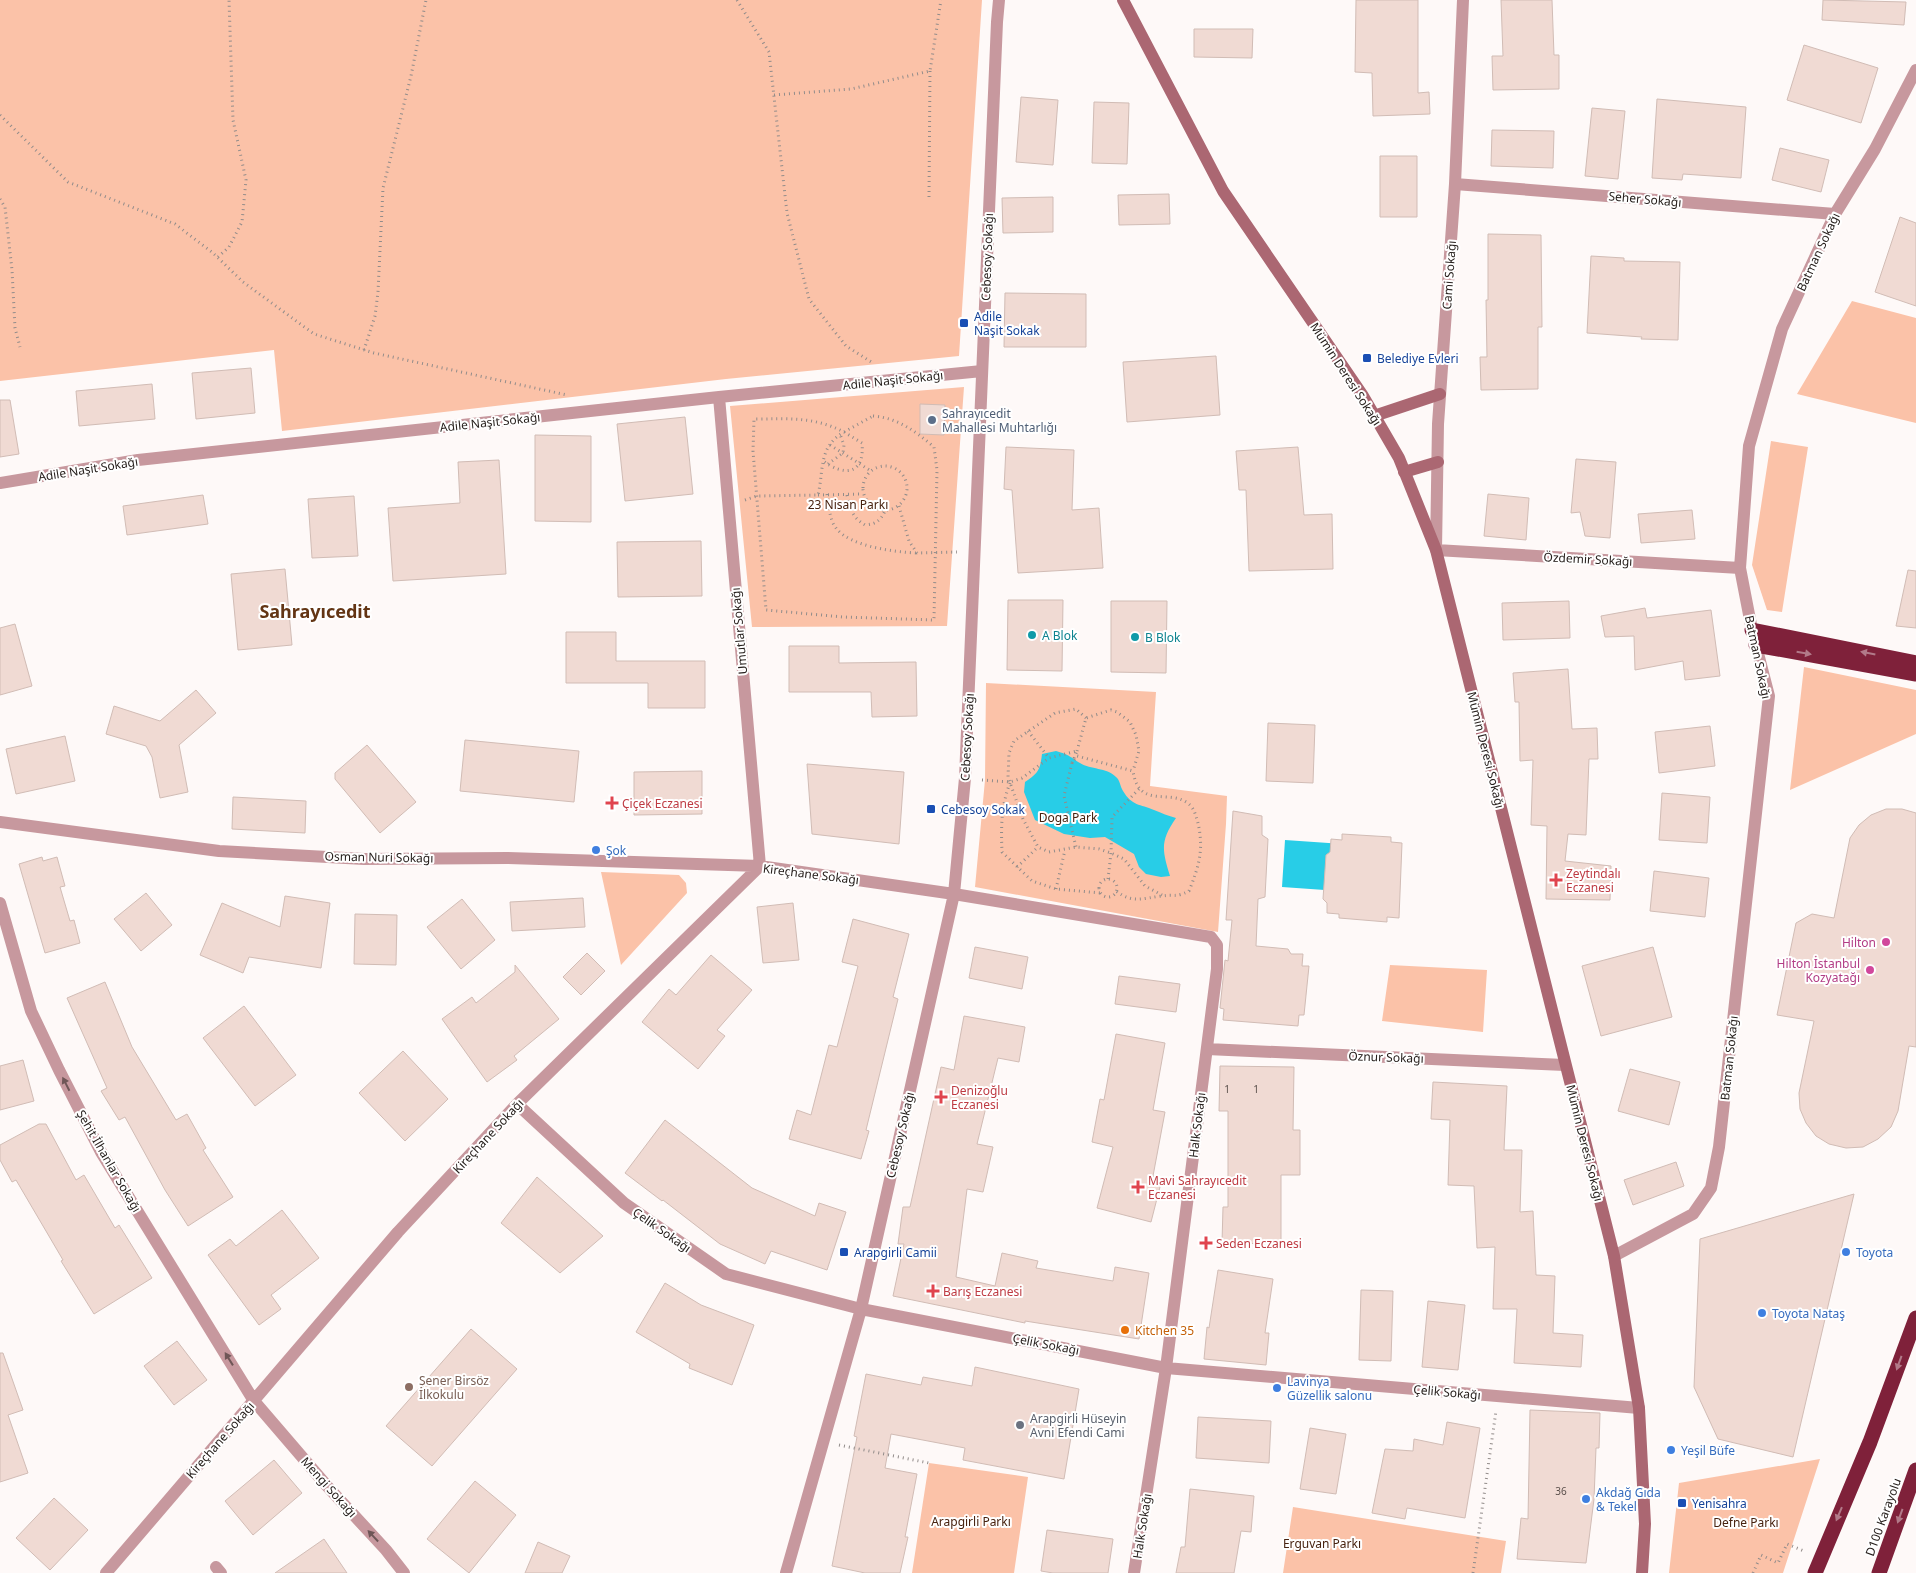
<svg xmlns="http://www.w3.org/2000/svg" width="1916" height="1573" font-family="'Noto Sans',sans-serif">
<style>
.green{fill:#fbc2a8}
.water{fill:#28cde7}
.building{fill:#f0dad3;stroke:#d1bcb5}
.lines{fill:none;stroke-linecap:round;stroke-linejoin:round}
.path{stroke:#928c8a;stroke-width:3;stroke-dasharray:1 4;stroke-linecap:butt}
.lane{stroke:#c7989e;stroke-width:12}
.street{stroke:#c7989e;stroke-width:12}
.secondary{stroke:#ab6772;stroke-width:12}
.highway{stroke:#7f213a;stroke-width:15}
.oneway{fill:#b27a89}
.oneway2{fill:#6f5657}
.transit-dot{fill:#1a4fb4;stroke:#fff;stroke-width:2}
.service-dot{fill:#5c6f8a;stroke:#fff;stroke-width:2}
.culture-dot{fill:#0f9aa8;stroke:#fff;stroke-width:2}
.health-dot{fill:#e0444e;stroke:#fff;stroke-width:2}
.shop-dot{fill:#3f7fe0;stroke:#fff;stroke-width:2}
.hotel-dot{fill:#d1479c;stroke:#fff;stroke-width:2}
.food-dot{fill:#e8710a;stroke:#fff;stroke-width:2}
.education-dot{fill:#8d6e63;stroke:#fff;stroke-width:2}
.worship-dot{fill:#6b7280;stroke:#fff;stroke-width:2}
.labels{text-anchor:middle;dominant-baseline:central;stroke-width:4;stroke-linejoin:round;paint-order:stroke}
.number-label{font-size:10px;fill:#594e4a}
.street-label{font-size:12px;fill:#27201d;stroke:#fff}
.transit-label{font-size:12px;fill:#164399;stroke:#fff;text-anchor:start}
.service-label{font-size:12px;fill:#4e5e75;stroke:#fff;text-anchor:start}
.park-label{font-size:12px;fill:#47220f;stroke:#fff}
.culture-label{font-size:12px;fill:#0d838f;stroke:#fff;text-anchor:start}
.health-label{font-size:12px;fill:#be3a42;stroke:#fff;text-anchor:start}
.shop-label{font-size:12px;fill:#366cbe;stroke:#fff;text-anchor:start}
.hotel-label{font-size:12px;fill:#b23c85;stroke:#fff;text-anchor:end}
.food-label{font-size:12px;fill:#c56008;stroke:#fff;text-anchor:start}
.education-label{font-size:12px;fill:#785e54;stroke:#fff;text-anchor:start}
.worship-label{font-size:12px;fill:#5b616d;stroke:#fff;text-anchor:start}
.district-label{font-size:18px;font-weight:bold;fill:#633514;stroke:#fff}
</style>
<rect width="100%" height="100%" fill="#fef9f8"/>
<!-- green -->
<path class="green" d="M0,0H982L959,356L726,379L282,431L274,350L0,381Z
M1852,301L1916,318V423L1797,394Z
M964,387L947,626L752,627L730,406Z
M1771,441L1808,447L1782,612L1767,610L1752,565Z
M1804,667L1916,690V734L1790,790Z
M986,683L1156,692L1150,786L1227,796L1226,824L1218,932L975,887L985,780Z
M601,872L679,875L686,883L687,893L621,965Z
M1390,965L1487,970L1483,1032L1382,1021Z
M1820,1459L1783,1573H1669L1679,1483Z
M929,1463L1028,1477L1014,1573H912Z
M1293,1507L1506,1541L1501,1573H1283Z"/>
<!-- water -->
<path class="water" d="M1056,751C1070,755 1070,757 1080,763C1091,770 1106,767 1116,777C1120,780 1120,786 1123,791C1132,806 1140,804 1154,810C1162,813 1168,816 1176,818C1160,841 1162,850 1170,876L1161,877L1146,874L1139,867L1134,854L1105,837L1090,838L1064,834L1035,820L1024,792L1025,782C1038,773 1040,771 1042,754Z
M1285,840L1343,844L1339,891L1282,887Z"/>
<!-- building -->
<path class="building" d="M1356,0H1418V93L1429,92L1430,114L1373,116L1372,73L1355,72Z
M1501,0H1552L1554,55H1559V89L1493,90L1492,56H1503Z
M1823,0L1906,2L1904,25L1822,20Z
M1194,29H1253L1252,58L1194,57Z
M1804,45L1878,68L1861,123L1787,100Z
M1021,97L1058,100L1053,165L1016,162Z
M1657,99L1746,107L1741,178L1683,174L1682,180L1652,178Z
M1094,102L1129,103L1127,164L1092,163Z
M1592,108L1625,111L1618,179L1585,176Z
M1492,130L1554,131L1553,168L1491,166Z
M1780,148L1829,160L1821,192L1772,180Z
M1380,156H1417V217H1380Z
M1169,194L1170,224L1119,225L1118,195Z
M1053,197V232L1003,233L1002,198Z
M1900,217L1916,223V306L1875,292Z
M1488,234L1541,235L1542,327H1538V389L1481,390L1480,357H1487L1486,300H1488Z
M1591,256L1624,258V261L1680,262L1678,340L1641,339L1642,337L1587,333Z
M1005,293L1086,294V347H1004Z
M1216,356L1220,415L1127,422L1123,362Z
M251,368L255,413L196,419L192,373Z
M152,384L155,419L79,426L76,391Z
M0,400H10L19,454L0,457Z
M920,404L945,405L944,435L920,434Z
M685,417L693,494L625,501L617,424Z
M535,435L591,436V522L535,521Z
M1006,447L1074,450L1072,510L1099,508L1103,568L1018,573L1012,490L1004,489Z
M1298,447L1304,515L1332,514L1333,569L1249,571L1246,490H1239L1236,451Z
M1576,459L1616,462L1610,538L1585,536L1580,512L1571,513Z
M499,460L506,574L393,581L388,508L460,503L458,462Z
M1488,494L1529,498L1526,540L1484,536Z
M203,495L208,524L127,535L123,506Z
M354,496L358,556L312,558L308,499Z
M1692,510L1695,539L1641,543L1638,514Z
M701,541L702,596L618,597L617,542Z
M285,569L292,645L238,650L231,574Z
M1908,570L1916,571V628L1896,626Z
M1008,600H1063L1062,671L1007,670Z
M1111,601H1167L1166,673L1111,672Z
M1569,601L1570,638L1503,640L1502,603Z
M1645,608L1647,618L1711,610L1720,676L1685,680L1683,661L1635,670L1634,636L1605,637L1601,616Z
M15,624L32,686L0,695V628Z
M566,632H616V661H705V708H648V683H566Z
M789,646H839V663L916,662L917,716L872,717L871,692H789Z
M1568,669L1572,729L1597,728L1598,759H1589L1586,835L1568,834L1565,861L1611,866L1610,900L1546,899L1547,826L1531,825L1533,760L1520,761L1519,702H1515L1513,673Z
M196,690L216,713L179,745L188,792L160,798L152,757L146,746L106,734L114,706L160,721Z
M1268,723L1315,725L1313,783L1266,781Z
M1710,726L1715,766L1659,773L1655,732Z
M65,736L75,781L16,794L6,749Z
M465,740L579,751L574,802L460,791Z
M367,745L416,802L380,833L335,779V773Z
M807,764L904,772L899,844L812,834Z
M702,771V814L634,815V772Z
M1662,793L1710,797L1707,843L1659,840Z
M233,797L306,801L305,833L232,829Z
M1886,809H1902L1916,813V1047L1909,1046L1898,1111L1891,1127L1878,1139L1863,1147L1846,1148L1829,1144L1816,1136L1806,1123L1800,1109L1799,1093L1814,1021L1777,1015L1796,923L1812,914L1834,918L1850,838L1859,825L1871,815Z
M1233,811L1262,816V835L1268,839L1265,897L1258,899L1256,946L1288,949L1291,954H1303L1302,966H1309L1304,1015H1299L1298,1026L1223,1020L1224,1009L1220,1008L1225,960L1228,961L1232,920H1226Z
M1342,834L1391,837V842L1402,843L1399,918L1387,917V922L1339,918V914L1327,913V903L1323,899L1326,855L1330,852L1331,839L1342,840Z
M42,857L43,861L57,857L65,886L60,887L70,921L74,920L80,943L45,953L19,864Z
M1654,871L1709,878L1705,917L1650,911Z
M146,893L172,925L141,951L114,919Z
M285,896L330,903L321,968L249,957L243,973L200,955L222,903L280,927Z
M583,898L585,927L512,931L510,902Z
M462,899L495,940L461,969L427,927Z
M793,903L799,960L763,963L757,907Z
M355,914L397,915L396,965L354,964Z
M853,919L909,934L893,997L898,999L866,1130L869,1131L861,1159L789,1139L797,1110L811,1115L829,1045L837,1047L858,966L842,962Z
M975,947L1028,957L1022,989L969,978Z
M1653,947L1672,1017L1601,1036L1582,966Z
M587,953L605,971L581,995L563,977Z
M711,955L752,990L717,1030L725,1036L698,1069L642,1022L669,989L676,995Z
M515,965L559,1019L514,1056L517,1060L487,1082L442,1019L472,997L476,1003L515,972Z
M1119,976L1180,984L1176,1012L1115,1004Z
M105,982L132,1047L176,1120L187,1114L206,1148L203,1150L233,1197L188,1226L165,1190L125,1117L119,1120L101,1091L107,1088L67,998Z
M244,1006L296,1075L255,1106L203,1038Z
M964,1016L1025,1027L1019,1062L998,1058L977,1144L993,1147L983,1192L967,1189L956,1277L995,1286L1002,1253L1038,1261L1036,1268L1113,1281L1115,1267L1149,1273L1139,1339L1025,1321V1323L893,1296L904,1244H898L903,1207H910L941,1067L954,1070Z
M1116,1034L1165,1043L1153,1110L1165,1112L1153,1176L1162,1179L1151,1222L1097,1208L1113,1147L1092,1142L1100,1099L1104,1100Z
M403,1051L448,1099L405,1141L359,1093Z
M23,1060L34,1101L0,1110V1066Z
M1220,1066L1294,1067L1293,1130H1300V1175H1281V1244L1222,1243L1223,1207H1228V1111H1219Z
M1630,1069L1680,1082L1669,1125L1618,1111Z
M1433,1082L1507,1086L1504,1150H1522L1520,1212L1533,1211L1536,1275L1555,1276L1553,1333L1583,1335L1581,1367L1514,1363L1517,1309H1493L1495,1247L1477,1248L1474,1186L1448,1185L1450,1120L1431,1119Z
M665,1120L752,1188L815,1216L819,1203L846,1212L827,1270L771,1251L765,1264L720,1244L663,1200L662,1201L625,1173Z
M39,1124H46L76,1180L84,1175L115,1228L119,1225L152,1278L94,1314L61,1261L63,1260L16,1180L12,1182L0,1160V1145Z
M1676,1162L1684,1186L1633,1205L1624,1180Z
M537,1177L603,1236L560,1273L501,1223Z
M1854,1194L1793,1457L1718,1439L1694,1387L1700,1239Z
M282,1210L319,1258L271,1295L281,1309L259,1325L208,1255L230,1239L236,1246Z
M1218,1270L1273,1279L1265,1333H1269L1266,1365L1204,1359L1207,1327L1209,1328Z
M665,1283L701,1305L754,1325L732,1385L689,1368L690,1364L636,1332Z
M1361,1290L1393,1291L1391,1361L1359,1360Z
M1428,1301L1465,1305L1458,1370L1422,1367Z
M471,1329L517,1369L432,1466L386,1426Z
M177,1341L207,1380L174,1405L144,1366Z
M0,1353H3L23,1410L8,1415L28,1473L0,1482Z
M975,1367L1079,1389L1064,1479L963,1460L965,1448L891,1434L885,1468L917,1474L905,1537H908L900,1573H865L832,1566L857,1437L854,1436L866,1374L921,1385L923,1377L972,1386Z
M1530,1410L1600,1413L1599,1448H1596L1594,1499L1586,1563L1517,1559L1521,1518L1528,1519Z
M1198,1417L1271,1421L1269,1463L1196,1458Z
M1447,1422L1480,1428L1465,1518L1407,1508L1405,1519L1372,1513L1385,1449L1413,1451L1414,1439L1443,1445Z
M1310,1428L1346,1434L1336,1494L1300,1489Z
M274,1460L302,1493L253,1535L225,1501Z
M475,1481L516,1515L469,1573L427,1539Z
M1190,1489L1254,1496L1251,1532L1241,1531L1234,1573H1176L1181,1547H1185Z
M54,1498L88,1530L50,1570L16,1538Z
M1047,1530L1113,1539L1108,1573H1053L1041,1571Z
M324,1539L347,1573H275Z
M538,1542L570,1556L562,1573H525Z"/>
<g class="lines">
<!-- path -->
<path class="path" d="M737,0L769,52L787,213L809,299L846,346L873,363
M774,95L851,89L930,71L941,0
M0,115L68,182L175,224L213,253L243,282L314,334L374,353L567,395
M929,197L930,71
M0,199L5,207L12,270L15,328L20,347
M218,257L229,247L242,222L246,180L233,120L229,0
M364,350L375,316L378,292L383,188L411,76L426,0
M873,416C898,418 915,431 934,447L937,470L934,620L843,617L766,610L753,451L754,419C787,419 813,416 844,432Z
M830,445L871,471
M828,464L843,453L844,445L840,434
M863 488a22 22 0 1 1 44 0a22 22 0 1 1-44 0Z
M827,494C829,505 829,519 836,528C850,547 896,552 917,553
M818,495L863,494
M847,495C850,509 852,517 865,525C876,524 880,521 885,511
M745,500L757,496L818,495C824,470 818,447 844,432L862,443C865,475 844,477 822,460
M899,506L909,541L917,553L957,552
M1086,718L1076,709L1055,713L1014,741L1009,753L1008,777L1023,819L1038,847L1049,852L1076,847L1099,849L1111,853L1124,859L1145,886L1162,895
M1028,731L1049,758
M1077,751L1086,718L1111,710L1117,712L1130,722L1136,735L1139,751L1133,771
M1072,763L1064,796L1076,847
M982,780L1010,782L1022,778L1049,758L1077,751L1072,763L1077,756L1133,771C1139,811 1171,787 1190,805C1195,810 1196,817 1198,823C1204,850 1199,866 1189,891C1175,898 1176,894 1162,896C1143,898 1133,904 1116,891
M1010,783C1001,806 1001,827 1002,852L1032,881L1056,889L1101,893
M1017,867L1038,847
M1108,879L1111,853L1112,817L1139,789
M1099 888a9 9 0 1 1 18 0a9 9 0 1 1-18 0Z
M1056,889L1065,850
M839,1445L929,1463
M1473,1573L1496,1411
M1753,1573L1761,1555L1778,1563L1787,1544L1804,1551"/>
<!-- lane -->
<path class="lane" d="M216,1567L221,1573"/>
<!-- street -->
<path class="street" d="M1463,0L1455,184L1438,424L1436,550L1740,568
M1455,184L1835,214
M719,397L760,866
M0,483L138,460L719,397L982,371
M0,822L219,851L364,859L508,858L760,866L954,894L1211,937L1217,945V969L1166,1368L1134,1573
M0,903L31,1011L59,1070L101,1152L254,1401L327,1486L386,1550L404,1573
M1207,1049L1565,1065
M517,1104L624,1203L726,1274L861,1309L1166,1368L1639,1408
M1614,1256L1693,1214L1711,1188L1719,1147L1769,696L1752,630L1740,568L1749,446L1782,329L1835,214L1875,149L1916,70
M106,1573L398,1232L517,1104L760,866
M786,1573L861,1309L954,894L965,778L997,22L999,0"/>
<!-- secondary -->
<path class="secondary" d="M1123,0L1223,191L1363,396L1399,458L1436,550L1614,1256L1639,1408L1645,1524L1642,1573
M1374,416L1440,394
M1404,472L1438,462"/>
<!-- highway -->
<path class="highway" d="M1752,630L1916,663
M1756,645L1916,674
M1815,1573L1870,1442L1916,1318
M1879,1573L1916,1470"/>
</g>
<!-- one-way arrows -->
<defs><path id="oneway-solid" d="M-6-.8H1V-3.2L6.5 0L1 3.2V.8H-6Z" transform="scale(1.25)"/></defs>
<g class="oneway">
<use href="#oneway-solid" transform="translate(1804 653) rotate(10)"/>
<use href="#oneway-solid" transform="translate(1868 653) rotate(-169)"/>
<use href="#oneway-solid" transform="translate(1899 1363) rotate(110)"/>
<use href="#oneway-solid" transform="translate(1839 1514) rotate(113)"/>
<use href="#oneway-solid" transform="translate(1900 1516) rotate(110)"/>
</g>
<g class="oneway2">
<use href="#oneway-solid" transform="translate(66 1084) rotate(-117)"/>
<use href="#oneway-solid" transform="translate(229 1359) rotate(-122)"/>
<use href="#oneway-solid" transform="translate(373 1536) rotate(-133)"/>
</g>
<!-- markers -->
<g class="transit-dot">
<rect x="959" y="318" width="10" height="10" rx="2.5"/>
<rect x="1362" y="353" width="10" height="10" rx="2.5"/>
<rect x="926" y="804" width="10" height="10" rx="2.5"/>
<rect x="839" y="1247" width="10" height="10" rx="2.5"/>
<rect x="1677" y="1498" width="10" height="10" rx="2.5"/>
</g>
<circle class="service-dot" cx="932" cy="420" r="5"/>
<g class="culture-dot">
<circle cx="1032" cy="635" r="5"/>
<circle cx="1135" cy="637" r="5"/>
</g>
<g class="health-dot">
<path d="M609.5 795.5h5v5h5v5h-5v5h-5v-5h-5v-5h5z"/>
<path d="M1553.5 872.5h5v5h5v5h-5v5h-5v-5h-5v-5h5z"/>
<path d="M938.5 1089.5h5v5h5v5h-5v5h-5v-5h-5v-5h5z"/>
<path d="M1135.5 1179.5h5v5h5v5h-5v5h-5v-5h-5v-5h5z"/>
<path d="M1203.5 1235.5h5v5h5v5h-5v5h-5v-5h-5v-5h5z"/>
<path d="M930.5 1283.5h5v5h5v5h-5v5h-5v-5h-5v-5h5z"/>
</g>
<g class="shop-dot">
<circle cx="596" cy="850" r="5"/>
<circle cx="1846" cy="1252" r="5"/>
<circle cx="1762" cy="1313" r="5"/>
<circle cx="1277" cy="1388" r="5"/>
<circle cx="1671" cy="1450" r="5"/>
<circle cx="1586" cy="1499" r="5"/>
</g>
<g class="hotel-dot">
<circle cx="1886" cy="942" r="5"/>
<circle cx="1870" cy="970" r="5"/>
</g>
<circle class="food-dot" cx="1125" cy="1330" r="5"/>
<circle class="education-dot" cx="409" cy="1387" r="5"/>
<circle class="worship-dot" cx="1020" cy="1425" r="5"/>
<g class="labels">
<!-- number labels -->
<g class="number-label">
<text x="1227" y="1089">1</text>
<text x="1256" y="1089">1</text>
<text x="1561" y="1491">36</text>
</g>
<!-- street labels -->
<g class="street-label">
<text transform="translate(1645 199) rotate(5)">Seher Sokağı</text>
<text transform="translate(1818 252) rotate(-65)">Batman Sokağı</text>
<text transform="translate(987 257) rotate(-88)">Cebesoy Sokağı</text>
<text transform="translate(1449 275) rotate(-86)">Cami Sokağı</text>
<text transform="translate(1346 374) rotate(57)">Mümin Deresi Sokağı</text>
<text transform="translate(893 380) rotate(-6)">Adile Naşit Sokağı</text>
<text transform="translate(490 422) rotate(-6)">Adile Naşit Sokağı</text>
<text transform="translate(88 469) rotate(-9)">Adile Naşit Sokağı</text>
<text transform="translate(1588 559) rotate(3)">Özdemir Sokağı</text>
<text transform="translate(739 631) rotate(-95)">Umutlar Sokağı</text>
<text transform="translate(1758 657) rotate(78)">Batman Sokağı</text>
<text transform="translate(967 737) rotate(-87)">Cebesoy Sokağı</text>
<text transform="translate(1486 750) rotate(76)">Mümin Deresi Sokağı</text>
<text transform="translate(379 857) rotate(1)">Osman Nuri Sokağı</text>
<text transform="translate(811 874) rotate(7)">Kireçhane Sokağı</text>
<text transform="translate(1386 1057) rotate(2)">Öznur Sokağı</text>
<text transform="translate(1729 1058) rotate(-84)">Batman Sokağı</text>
<text transform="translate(1197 1125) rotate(-83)">Halk Sokağı</text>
<text transform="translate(900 1135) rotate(-77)">Cebesoy Sokağı</text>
<text transform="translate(488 1136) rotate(-47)">Kireçhane Sokağı</text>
<text transform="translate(1585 1143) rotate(76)">Mümin Deresi Sokağı</text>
<text transform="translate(109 1161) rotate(60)">Şehit İlhanlar Sokağı</text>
<text transform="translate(662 1230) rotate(35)">Çelik Sokağı</text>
<text transform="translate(1046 1344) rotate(11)">Çelik Sokağı</text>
<text transform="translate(1447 1392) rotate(5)">Çelik Sokağı</text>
<text transform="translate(220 1440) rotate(-49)">Kireçhane Sokağı</text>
<text transform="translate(329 1487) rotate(48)">Mengi Sokağı</text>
<text transform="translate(1883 1517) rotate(-70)">D100 Karayolu</text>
<text transform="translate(1142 1526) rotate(-81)">Halk Sokağı</text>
</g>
<!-- transit labels -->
<g class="transit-label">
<text x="974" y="316">Adile<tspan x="974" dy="14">Naşit Sokak</tspan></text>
<text x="1377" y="358">Belediye Evleri</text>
<text x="941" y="809">Cebesoy Sokak</text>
<text x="854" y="1252">Arapgirli Camii</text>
<text x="1692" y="1503">Yenisahra</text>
</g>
<!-- service labels -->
<g class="service-label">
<text x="942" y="413">Sahrayıcedit<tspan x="942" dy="14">Mahallesi Muhtarlığı</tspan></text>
</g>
<!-- park labels -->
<g class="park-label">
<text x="848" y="504">23 Nisan Parkı</text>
<text x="1068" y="817">Doga Park</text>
<text x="971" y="1521">Arapgirli Parkı</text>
<text x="1746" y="1522">Defne Parkı</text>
<text x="1322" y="1543">Erguvan Parkı</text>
</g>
<!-- culture labels -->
<g class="culture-label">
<text x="1042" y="635">A Blok</text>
<text x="1145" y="637">B Blok</text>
</g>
<!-- health labels -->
<g class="health-label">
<text x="622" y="803">Çiçek Eczanesi</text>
<text x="1566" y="873">Zeytindalı<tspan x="1566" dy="14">Eczanesi</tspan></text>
<text x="951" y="1090">Denizoğlu<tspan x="951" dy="14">Eczanesi</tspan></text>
<text x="1148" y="1180">Mavi Sahrayıcedit<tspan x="1148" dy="14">Eczanesi</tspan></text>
<text x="1216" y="1243">Seden Eczanesi</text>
<text x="943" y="1291">Barış Eczanesi</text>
</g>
<!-- shop labels -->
<g class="shop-label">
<text x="606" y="850">Şok</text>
<text x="1856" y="1252">Toyota</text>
<text x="1772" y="1313">Toyota Nataş</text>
<text x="1287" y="1381">Lavinya<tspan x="1287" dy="14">Güzellik salonu</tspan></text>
<text x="1681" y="1450">Yeşil Büfe</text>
<text x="1596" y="1492">Akdağ Gıda<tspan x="1596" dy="14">&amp; Tekel</tspan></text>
</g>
<!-- hotel labels -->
<g class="hotel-label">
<text x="1876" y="942">Hilton</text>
<text x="1860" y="963">Hilton İstanbul<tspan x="1860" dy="14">Kozyatağı</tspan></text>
</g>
<!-- food labels -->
<g class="food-label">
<text x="1135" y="1330">Kitchen 35</text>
</g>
<!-- education labels -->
<g class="education-label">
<text x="419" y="1380">Şener Birsöz<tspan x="419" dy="14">İlkokulu</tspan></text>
</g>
<!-- worship labels -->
<g class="worship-label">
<text x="1030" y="1418">Arapgirli Hüseyin<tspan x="1030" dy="14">Avni Efendi Cami</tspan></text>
</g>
<!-- district labels -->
<g class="district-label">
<text x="315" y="611">Sahrayıcedit</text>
</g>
</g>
</svg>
